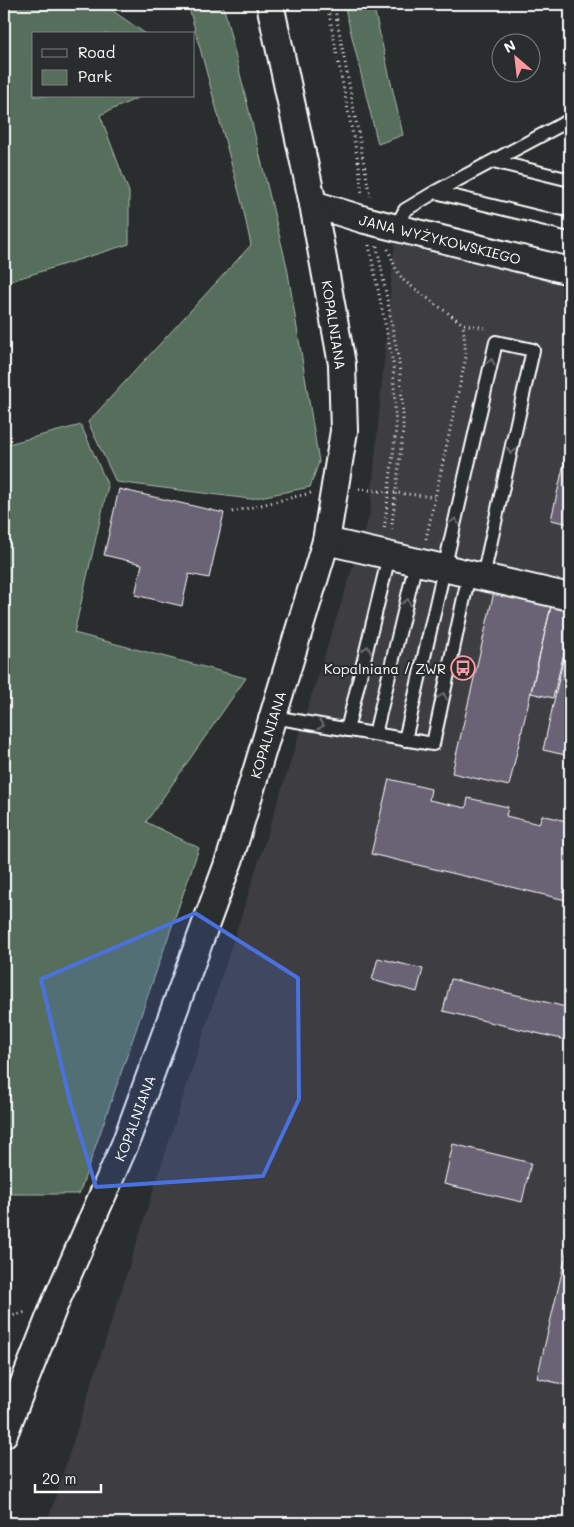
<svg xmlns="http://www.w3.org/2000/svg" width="574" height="1527" font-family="Mali,sans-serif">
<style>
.built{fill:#3d3e43}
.green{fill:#566e5b;stroke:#aab6ad}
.building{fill:#6a6475;stroke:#fff}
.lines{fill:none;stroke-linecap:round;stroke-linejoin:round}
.lane-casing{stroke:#fff;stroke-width:16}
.street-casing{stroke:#fff;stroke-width:30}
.path{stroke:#fff;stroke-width:3;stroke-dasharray:1 4;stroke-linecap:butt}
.lane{stroke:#2a2d2e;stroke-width:12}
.street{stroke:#2a2d2e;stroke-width:26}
.oneway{stroke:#6a6c6d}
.marked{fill:#4a71e0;fill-opacity:0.2;stroke:#4a71e0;stroke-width:4;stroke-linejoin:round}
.labels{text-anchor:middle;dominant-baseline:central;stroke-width:4.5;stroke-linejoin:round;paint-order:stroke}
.street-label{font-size:14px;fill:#fff;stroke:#2a2d2e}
.poi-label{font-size:14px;fill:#fff;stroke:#2a2d2e;text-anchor:end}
</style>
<rect width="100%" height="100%" fill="#2a2d2e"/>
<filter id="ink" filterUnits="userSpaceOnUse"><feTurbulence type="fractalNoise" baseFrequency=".02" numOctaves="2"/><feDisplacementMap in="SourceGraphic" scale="10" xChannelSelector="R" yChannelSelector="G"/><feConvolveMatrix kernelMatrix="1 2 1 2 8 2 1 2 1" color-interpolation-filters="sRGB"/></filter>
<g filter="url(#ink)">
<!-- built -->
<path class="built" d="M395,240L570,283V1523H47L370,513Z"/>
<!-- green -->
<path class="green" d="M4,4H103L146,34H34V96H142L100,115L129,192V244L4,283Z
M188,4H223L287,267L319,462L310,487L250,499L116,482L88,422L251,245L242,203Z
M344,4H373L403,135L378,144Z
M81,425L108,486L74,633L246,678L146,822L199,848L79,1194H4V445Z"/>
<!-- building -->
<path class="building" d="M570,437V524L551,520Z
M119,489L224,513L209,578L189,574L182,606L135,595L142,564L104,555Z
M494,592L551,606L509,786L452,773Z
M551,606L570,610V628L553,698L531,693Z
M569,634H570V756L543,750Z
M389,779L431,789L429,800L466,808L468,798L508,807L506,816L539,824L542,815L570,822V901L371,854Z
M378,958L423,969L417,992L372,980Z
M451,979L570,1008V1041L443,1011Z
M453,1144L531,1163L522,1202L444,1184Z
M570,1238V1386L537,1378Z"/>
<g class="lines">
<!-- lane casing -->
<g class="lane-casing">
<path id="lane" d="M493,161L570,180
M435,192L570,225
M396,227L405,210L435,192L570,120
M273,717L433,744L469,574
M347,730L389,556
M375,734L416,562
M405,740L496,342L533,350L483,577"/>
</g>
<!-- street casing -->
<g class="street-casing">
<g id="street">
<path id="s1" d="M313,204L365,220L570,271"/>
<path d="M326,541L570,597"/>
<path id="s2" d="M4,1434L54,1306L125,1144L230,858L326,541L344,431L342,364L313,204L270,4"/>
</g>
</g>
<!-- path -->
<path class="path" d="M327,4L359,166L362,194
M334,4L370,196
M369,245L393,363L396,429L384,531
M377,246L399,362L403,412V430L391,532
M388,249L396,269L403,280L415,289L463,324L485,328
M359,489L435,497
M232,512L311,493
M426,539L466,357L463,324
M4,1318L26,1312"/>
<!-- lane -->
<use href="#lane" class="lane"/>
<!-- street -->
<use href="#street" class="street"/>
</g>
<!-- one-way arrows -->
<defs><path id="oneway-chevron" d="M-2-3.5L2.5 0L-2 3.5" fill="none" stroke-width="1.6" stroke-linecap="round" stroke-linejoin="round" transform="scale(1.25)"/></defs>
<g class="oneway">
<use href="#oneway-chevron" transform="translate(491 362) rotate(-77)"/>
<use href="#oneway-chevron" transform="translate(511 451) rotate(103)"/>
<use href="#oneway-chevron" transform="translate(455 521) rotate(-77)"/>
<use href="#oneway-chevron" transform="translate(407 602) rotate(-77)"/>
<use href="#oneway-chevron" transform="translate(367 649) rotate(-76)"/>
<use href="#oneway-chevron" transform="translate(443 696) rotate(-78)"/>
<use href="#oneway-chevron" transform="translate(321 725) rotate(11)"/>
</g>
</g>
<!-- marked area -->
<path class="marked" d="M195,913L298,978L299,1099L263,1176L96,1187L70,1102L41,979Z"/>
<!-- icons -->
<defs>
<g id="bus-ring" transform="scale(1.25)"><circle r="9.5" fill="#2a2d2e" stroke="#ff9aa2" stroke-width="1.5"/><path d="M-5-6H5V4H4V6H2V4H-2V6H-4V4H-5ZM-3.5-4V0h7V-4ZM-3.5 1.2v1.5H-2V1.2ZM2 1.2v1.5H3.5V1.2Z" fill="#ff9aa2"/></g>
</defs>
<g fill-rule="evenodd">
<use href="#bus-ring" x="463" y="668"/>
</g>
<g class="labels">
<!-- street labels -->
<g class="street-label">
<text stroke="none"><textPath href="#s1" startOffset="132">JANA WYŻYKOWSKIEGO</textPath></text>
<text transform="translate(334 325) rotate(81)">KOPALNIANA</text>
<text stroke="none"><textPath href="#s2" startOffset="748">KOPALNIANA</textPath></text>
<text stroke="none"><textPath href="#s2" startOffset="342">KOPALNIANA</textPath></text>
</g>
<!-- poi labels -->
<g class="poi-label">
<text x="446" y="668">Kopalniana / ZWR</text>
</g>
</g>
<!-- margin -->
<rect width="574" height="1527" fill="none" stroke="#2a2d2e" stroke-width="20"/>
<rect x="10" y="10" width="554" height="1507" fill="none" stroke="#fff" stroke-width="2" filter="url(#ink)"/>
<!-- legend -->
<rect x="32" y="32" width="162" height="65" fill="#2a2d2e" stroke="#7f8182"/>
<rect x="42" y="49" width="25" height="8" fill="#2a2d2e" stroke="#7f8182"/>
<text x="78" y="58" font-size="15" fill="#ffffff">Road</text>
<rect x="42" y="70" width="25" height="15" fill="#566e5b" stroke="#7f8182"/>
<text x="78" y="82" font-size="15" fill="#ffffff">Park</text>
<!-- north arrow -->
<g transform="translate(516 58) rotate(332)"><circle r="24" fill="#2a2d2e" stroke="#7f8182"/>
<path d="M0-4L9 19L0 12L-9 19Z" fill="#ff9aa2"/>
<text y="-8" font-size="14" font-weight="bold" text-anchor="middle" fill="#ffffff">N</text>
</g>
<!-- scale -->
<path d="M35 1484v8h66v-8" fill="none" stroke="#ffffff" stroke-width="2.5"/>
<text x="42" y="1484" font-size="15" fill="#ffffff" stroke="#2a2d2e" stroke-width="4" paint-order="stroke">20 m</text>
</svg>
